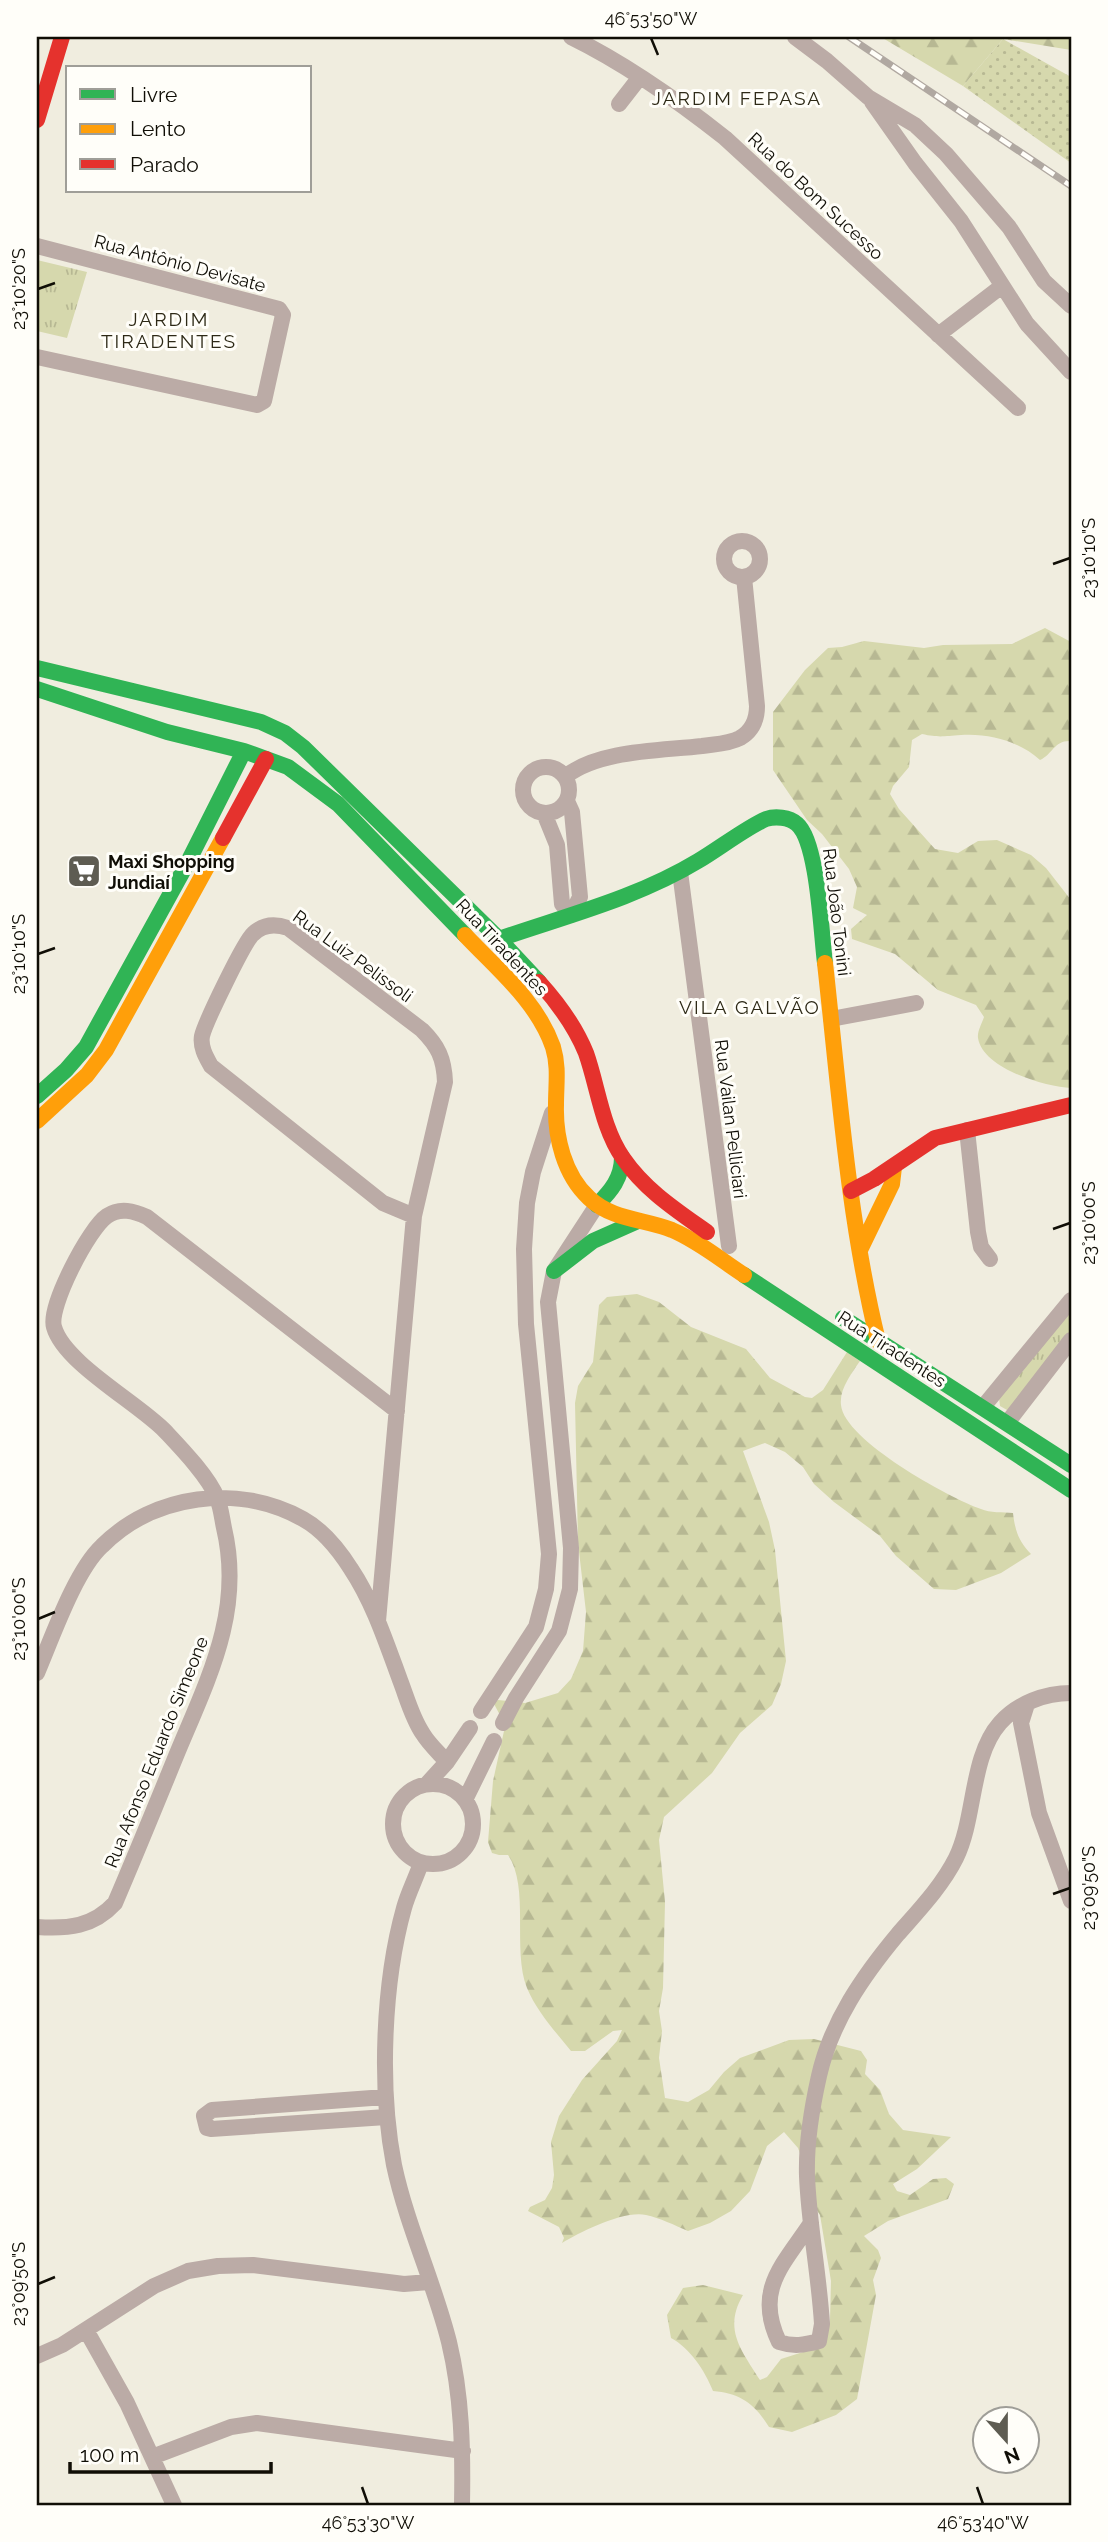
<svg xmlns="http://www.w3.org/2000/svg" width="1108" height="2542" font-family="Raleway,sans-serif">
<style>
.grass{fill:url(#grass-dots)}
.forest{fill:url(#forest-firs)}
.park{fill:url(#park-tufts)}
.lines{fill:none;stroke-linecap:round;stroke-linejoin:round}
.street{stroke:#bbaba6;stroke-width:16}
.fast{stroke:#30b455;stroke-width:16}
.slow{stroke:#ff9f0a;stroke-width:16}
.jam{stroke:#e5322d;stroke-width:16}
.rail-casing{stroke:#b0a8a1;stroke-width:7}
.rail{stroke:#fffef9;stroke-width:4.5;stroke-dasharray:13;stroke-linecap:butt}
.ticks{fill:none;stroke:#100e06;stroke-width:2.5}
.labels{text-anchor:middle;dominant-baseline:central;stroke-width:6;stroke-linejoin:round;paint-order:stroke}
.street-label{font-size:18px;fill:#100e06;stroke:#fffef9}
.poi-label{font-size:18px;font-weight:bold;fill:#100e06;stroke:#fffef9;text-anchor:start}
.neighbourhood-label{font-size:19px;letter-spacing:2px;fill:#2d2916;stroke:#fffef9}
.neatline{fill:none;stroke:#100e06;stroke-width:2.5}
.ticks-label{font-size:18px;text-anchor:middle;fill:#100e06}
</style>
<defs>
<pattern id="grass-dots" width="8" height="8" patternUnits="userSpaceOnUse" patternTransform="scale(1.75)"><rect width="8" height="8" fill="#d6d8ad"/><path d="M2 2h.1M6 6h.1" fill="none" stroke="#b7b893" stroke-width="1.8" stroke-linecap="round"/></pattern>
<pattern id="forest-firs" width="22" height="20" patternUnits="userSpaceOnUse" patternTransform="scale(1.75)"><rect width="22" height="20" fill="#d6d8ad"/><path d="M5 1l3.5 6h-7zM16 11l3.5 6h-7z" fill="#b7b893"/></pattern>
<pattern id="park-tufts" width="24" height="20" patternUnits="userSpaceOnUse" patternTransform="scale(1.75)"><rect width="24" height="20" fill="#d6d8ad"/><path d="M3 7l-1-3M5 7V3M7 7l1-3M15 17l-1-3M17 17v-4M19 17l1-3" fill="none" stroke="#b7b893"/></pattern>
</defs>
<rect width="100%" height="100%" fill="#f0eddf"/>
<!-- grass -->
<path class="grass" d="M1003,39L1071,77V163L963,86Z"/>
<!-- forest -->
<path class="forest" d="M881,37H1071V50L1003,39L963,86Z
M1045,628L1071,642V741C1054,740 1053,754 1040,760C1020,742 990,733 961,735C944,736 940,738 922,734L912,740L909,767L893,786L890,794L899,809L935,849L958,853L978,841L997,840L1031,855L1046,868L1071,900V1088C1046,1087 983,1069 978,1038C977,1032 982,1023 984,1017L976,1005L938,990L895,954L852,939L851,929L867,915L853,908L857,887L849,869L822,834L807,820L773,770V712L805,670L828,648L842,647L864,641L924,648L943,645L1012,644Z
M637,1294L659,1302L691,1327L746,1349L770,1378L805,1397L812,1398L823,1390L847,1352L860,1361C852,1373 839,1389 841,1405C844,1440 949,1498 981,1509C990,1513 1003,1512 1013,1513C1015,1531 1019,1542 1031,1554L1001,1573L956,1590L934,1589L896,1556L880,1536L834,1502L814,1484L803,1467L785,1452L765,1443L743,1451L769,1522L775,1550L786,1661L781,1684L772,1705L740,1733L712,1773L664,1817L659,1840L665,1902L663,1988L659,2011L662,2031L659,2058L665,2098L688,2102L709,2090L724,2072L740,2058L789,2040L814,2039L861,2051L867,2060L865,2074L880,2090L889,2114L903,2130L951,2137L917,2169L893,2184L897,2191L910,2195L933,2179L946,2178L954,2184L948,2199L888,2221L864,2236L878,2250L881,2258L873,2280L876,2295L857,2399L836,2415L792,2432L769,2427C755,2404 740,2393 713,2391C705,2371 690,2348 671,2338L667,2315L683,2288L703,2285L743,2295C723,2329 741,2350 760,2380L767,2377L781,2359L803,2352L826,2332L830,2320L831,2281L820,2215L814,2206L806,2170L798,2148L784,2132L767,2146L750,2191L731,2211L710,2223L688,2231C674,2225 660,2218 646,2215C624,2210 580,2232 562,2243L564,2238L559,2227L528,2211L530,2207L545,2200L552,2188L554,2175L551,2142L559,2116L582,2080L617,2041L622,2030L613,2031L585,2051H571C555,2031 537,2012 527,1988C512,1950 530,1887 508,1855H499L492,1853L488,1842L493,1781L504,1731L502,1719L493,1702L498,1700L525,1703L558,1693L571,1679L583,1651L586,1612L578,1543L575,1403L578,1386L593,1362L599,1305L607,1297Z"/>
<!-- park -->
<path class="park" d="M37,260L87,272L67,338L37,331Z
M1071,1309V1332L1012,1407L1007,1410L1000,1406L999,1398Z"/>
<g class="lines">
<!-- street -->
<path class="street" d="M571,37C626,64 677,100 725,138L1018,408
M795,37L827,61L868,97L915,125L946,154L1009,227L1044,281L1071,306
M872,102L915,163L961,221L1027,324L1071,372
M619,104L640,77
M37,246L279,309L283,315L264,401L257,405L37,357
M938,335L1002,286
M724 559a18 18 0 1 1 36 0a18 18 0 1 1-36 0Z
M523 790a23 23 0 1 1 46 0a23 23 0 1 1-46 0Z
M566,776C600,750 660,751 702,746C715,744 729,744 740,738C752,731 757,719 757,706L744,577
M544,813L557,845L562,904L571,915L580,897L572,812L567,801
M680,872L729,1246
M831,1019L916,1003
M967,1130L978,1232L981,1247L990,1259
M983,1407L1071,1300
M1007,1423L1071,1340
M378,1621L414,1216L445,1082C444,1058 438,1046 422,1030L288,928C276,924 263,924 253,934C244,942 205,1023 202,1036C200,1047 206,1057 211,1066L383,1203L414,1216
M37,1673C52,1638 75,1571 102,1546C154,1494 238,1483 303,1519C323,1530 339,1550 351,1569C373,1602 386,1642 400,1680C407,1698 412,1718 423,1734C429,1744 439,1753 447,1762
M1027,1704L1021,1723L1039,1813L1071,1901
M481,1711L536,1627L546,1589L549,1554L526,1324L524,1249L527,1203L533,1172L552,1113
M503,1723L516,1698L559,1631L570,1589L571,1548L548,1302L554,1271L597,1205
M427,1784L447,1762L470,1728
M393 1824a40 40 0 1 1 80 0a40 40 0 1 1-80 0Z
M465,1800L494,1741
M421,1863C416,1878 408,1893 404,1908C383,1983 379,2088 394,2165C407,2226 434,2282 449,2342C462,2396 463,2450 462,2505
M37,1927C68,1929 93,1927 115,1903C136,1854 156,1805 176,1756C207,1681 244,1612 224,1528C222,1519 221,1507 217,1498C209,1477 180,1447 165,1431C138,1403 64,1363 54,1327C48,1307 89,1228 107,1216C120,1207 134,1211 147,1217L397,1411
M385,2097L212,2110L204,2116L207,2128L211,2129L386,2117
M811,2223C783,2265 754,2290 779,2342C794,2347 804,2345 819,2341L822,2324C819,2274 809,2226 807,2176C806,2144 812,2107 819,2076C831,2022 863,1976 898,1934C919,1910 942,1886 956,1858C976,1817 970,1757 1000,1723C1018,1703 1045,1693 1071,1693
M86,2330L127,2403L174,2505
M37,2356L62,2345L154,2286L188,2271L218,2266L253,2265L404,2284L429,2282
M152,2457L231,2427L257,2423L463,2451"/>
<!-- fast -->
<path class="fast" d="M37,668L261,722L285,733L303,747L499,939L539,982
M37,689L167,732L244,751L288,767L338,804L465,935
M499,939C565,916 637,898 698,861C717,850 747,827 766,819C775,816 789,817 797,824C818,842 821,933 825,963
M37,1096L66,1070L86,1047L188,862L244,751
M597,1205C611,1191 622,1178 622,1157
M554,1271L593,1241L638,1221
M744,1275L1071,1490
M843,1318L1071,1465"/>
<!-- slow -->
<path class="slow" d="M465,935C497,969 537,1001 553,1047C559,1067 556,1084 556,1105C555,1137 564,1175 589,1198C612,1220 644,1219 672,1230C698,1241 721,1260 744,1275
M825,963C839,1089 848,1218 878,1341
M37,1121L87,1075L106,1050L223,838
M860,1250L892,1184L894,1167"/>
<!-- jam -->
<path class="jam" d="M37,120L62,37
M223,838L266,759
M539,982C558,1003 575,1026 586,1053C598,1087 602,1128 623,1158C645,1190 676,1210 707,1232
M851,1191L874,1179L935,1138L1071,1105"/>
<!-- rail casing -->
<g class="rail-casing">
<path id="rail" d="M849,37L1071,186"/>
</g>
<!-- rail -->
<use href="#rail" class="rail"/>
</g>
<!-- ticks -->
<path class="ticks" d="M651,38L658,55M38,289L55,283M1053,564L1070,558M38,954L55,948M1053,1229L1070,1223M38,1619L55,1612M1053,1894L1070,1888M38,2284L55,2277M362,2487L368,2504M977,2487L983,2504"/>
<!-- icons -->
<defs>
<g id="supermarket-square" transform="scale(1.75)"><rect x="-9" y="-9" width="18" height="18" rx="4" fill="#5e5c52" stroke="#fffef9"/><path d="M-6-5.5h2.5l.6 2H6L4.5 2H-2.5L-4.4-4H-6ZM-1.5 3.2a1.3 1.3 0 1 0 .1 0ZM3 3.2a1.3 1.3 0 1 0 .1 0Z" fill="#fff"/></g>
</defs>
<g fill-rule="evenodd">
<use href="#supermarket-square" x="84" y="871"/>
</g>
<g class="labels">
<!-- street labels -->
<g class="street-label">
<text transform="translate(816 196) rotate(43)">Rua do Bom Sucesso</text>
<text transform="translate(180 263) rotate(15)">Rua Antônio Devisate</text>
<text transform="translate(837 912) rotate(83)">Rua João Tonini</text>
<text transform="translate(502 947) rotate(47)">Rua Tiradentes</text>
<text transform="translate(353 956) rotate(36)">Rua Luiz Pelissoli</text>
<text transform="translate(731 1119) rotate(83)">Rua Vailan Pelliciari</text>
<text transform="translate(892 1349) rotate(33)">Rua Tiradentes</text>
<text transform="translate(156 1752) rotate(-68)">Rua Afonso Eduardo Simeone</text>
</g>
<!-- poi labels -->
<g class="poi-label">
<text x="108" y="861">Maxi Shopping<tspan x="108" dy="21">Jundiaí</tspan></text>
</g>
<!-- neighbourhood labels -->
<g class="neighbourhood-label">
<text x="737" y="98">JARDIM FEPASA</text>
<text x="169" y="319">JARDIM<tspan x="169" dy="22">TIRADENTES</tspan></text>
<text x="750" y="1007">VILA GALVÃO</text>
</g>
</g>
<!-- border -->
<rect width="1108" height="2542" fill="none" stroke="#fffef9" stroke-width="77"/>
<!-- legend -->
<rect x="66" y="66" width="245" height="126" fill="#fffef9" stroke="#9f9e98" stroke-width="2"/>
<rect x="80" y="89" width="35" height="10" fill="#30b455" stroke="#9f9e98" stroke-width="2"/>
<text x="130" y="102" font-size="21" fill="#100e06">Livre</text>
<rect x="80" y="124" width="35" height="10" fill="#ff9f0a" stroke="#9f9e98" stroke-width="2"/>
<text x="130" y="136" font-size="21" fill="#100e06">Lento</text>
<rect x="80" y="159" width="35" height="10" fill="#e5322d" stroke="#9f9e98" stroke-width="2"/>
<text x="130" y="172" font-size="21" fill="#100e06">Parado</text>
<!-- north arrow -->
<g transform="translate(1006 2440) rotate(159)"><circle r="33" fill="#fffef9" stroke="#9f9e98" stroke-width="2"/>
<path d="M0-5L12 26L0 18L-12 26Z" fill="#5e5c52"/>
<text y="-10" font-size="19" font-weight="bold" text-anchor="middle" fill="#100e06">N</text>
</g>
<!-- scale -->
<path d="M70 2462v10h201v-10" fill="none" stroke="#100e06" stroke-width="3.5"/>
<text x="80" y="2462" font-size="21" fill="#100e06" stroke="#fffef9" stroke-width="5" paint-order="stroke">100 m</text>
<rect x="38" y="38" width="1032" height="2466" class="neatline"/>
<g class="ticks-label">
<text x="651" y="25">46°53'50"W</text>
<text transform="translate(19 289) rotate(-90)" y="6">23°10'20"S</text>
<text transform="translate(1089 558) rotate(-90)" y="6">23°10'10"S</text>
<text transform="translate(19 954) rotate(-90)" y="6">23°10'10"S</text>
<text transform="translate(1089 1223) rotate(-90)" y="6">23°10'00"S</text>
<text transform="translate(19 1619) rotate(-90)" y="6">23°10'00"S</text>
<text transform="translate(1089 1888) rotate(-90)" y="6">23°09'50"S</text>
<text transform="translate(19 2284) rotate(-90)" y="6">23°09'50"S</text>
<text x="368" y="2529">46°53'30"W</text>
<text x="983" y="2529">46°53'40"W</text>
</g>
</svg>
